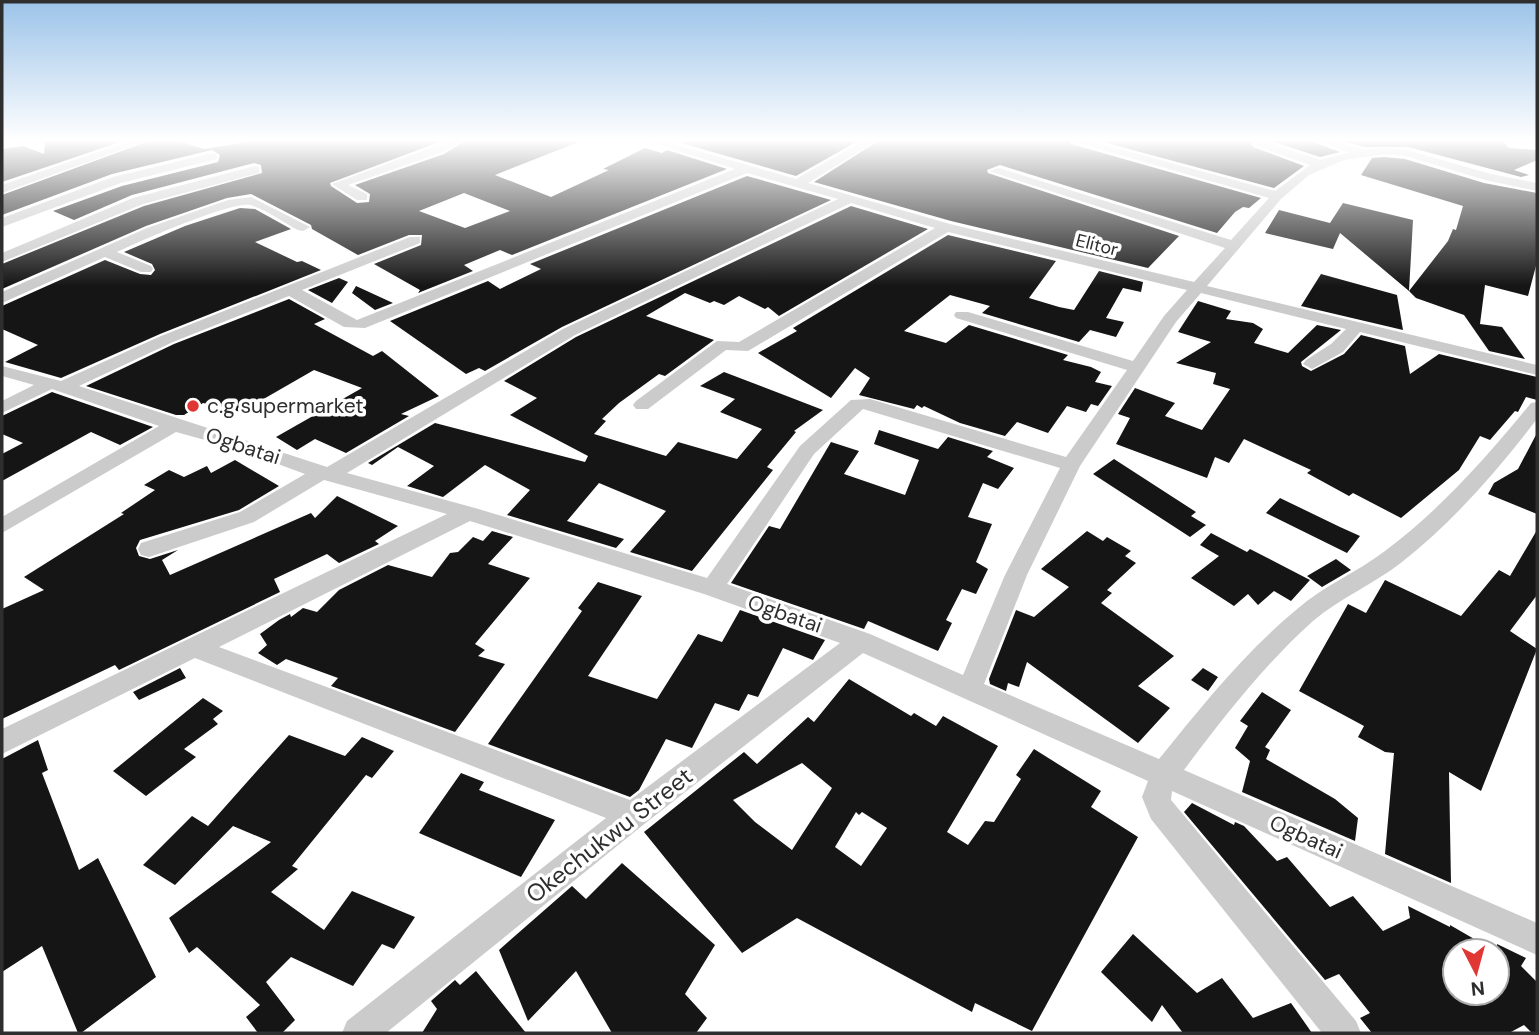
<svg xmlns="http://www.w3.org/2000/svg" width="1539" height="1035" font-family="'DM Sans',sans-serif">
<style>
.building{fill:#151515;fill-rule:evenodd}
.lines{fill:none;stroke-linecap:round;stroke-linejoin:round}
.minor{fill:#cbcbcb;fill-rule:evenodd}
.poi-dot{fill:#e03734;stroke:#fff;stroke-width:2.5}
.labels{text-anchor:middle;dominant-baseline:central;stroke-width:7;stroke-linejoin:round;paint-order:stroke}
.far-street-label{font-size:18px;fill:#2e2e2e;stroke:#fff}
.poi-label{font-size:21px;fill:#2e2e2e;stroke:#fff;text-anchor:start}
.street-label{font-size:21px;fill:#2e2e2e;stroke:#fff}
.near-street-label{font-size:24px;fill:#2e2e2e;stroke:#fff}
</style>
<rect width="100%" height="100%" fill="#fff"/>
<!-- building -->
<path class="building" d="M45,141H123L2,182V149L23,146L44,154Z
M149,141H179L204,149L252,141H442L330,183L331,186L357,203L369,202L370,194L355,185L444,154L465,141H581L495,175L551,197L609,170L603,169L645,148L662,153L667,150L727,169L512,255L500,250L464,265L473,271L418,293L420,290L374,264L421,245L422,235H409L358,255L312,229L311,225L251,194L227,198L146,226L2,289V264L144,206L262,173L261,165L254,163L132,195L74,220L53,211L122,186L218,162L220,155L212,150L112,174L2,215V195ZM464,193L510,211L465,228L419,211Z
M688,141H858L796,176L681,143Z
M878,141H1069L1071,144L1261,198L1249,208L1243,207L1235,212L1217,233L1000,165L987,170L988,173L1179,236L1148,268L951,221L814,182Z
M1099,141H1251L1253,147L1304,166L1274,188Z
M1271,141H1310L1340,152L1320,157Z
M1343,141H1502L1509,148L1537,150V160L1514,170L1529,175L1521,177L1408,147H1364Z
M1384,157L1405,159L1484,183L1537,193V262L1528,296L1485,285L1480,324L1502,327L1525,359L1489,351L1464,315L1416,298L1409,291L1448,241L1453,229L1456,230L1463,206L1361,175L1372,158Z
M747,176L831,200L562,327L485,371L479,368L466,374L390,321L488,281L500,289L541,269L530,264Z
M1343,203L1413,220L1409,291L1340,233L1333,249L1265,233L1279,210L1330,223Z
M851,206L928,229L779,316L768,307L765,309L739,296L724,305L714,301L710,303L685,293L646,316L714,340L665,376L659,374L619,403L602,419L606,421L594,434L666,456L678,442L737,459L762,429L720,412L735,399L700,386L724,372L823,410L794,431L796,432L767,467L773,470L692,571L630,552L666,511L599,483L567,521L624,539L616,548L507,515L530,490L485,465L443,497L407,486L434,466L398,447L372,465L368,463L435,423L585,462L588,456L510,415L537,398L504,381L576,337Z
M240,208L255,209L291,229L255,242L297,262L302,261L321,270L160,334L61,378L5,362L38,345L2,329V306L105,260L140,274L151,275L155,270L152,264L124,252L185,226Z
M948,235L1056,261L1029,298L1059,307L1074,310L1099,271L1143,282L1141,292L1123,288L1106,318L1124,322L1116,337L1090,330L1079,342L982,313L990,306L950,295L904,331L946,343L969,325L1068,355L1063,360L1091,367L1101,372L1095,382L1112,386L1098,406L1091,404L1086,412L1067,406L1048,433L1017,422L1005,436L960,423L924,406L922,408L917,405L914,409L859,395L870,378L855,368L831,398L758,353L797,331L793,328Z
M1321,274L1397,295L1403,330L1301,306Z
M339,278L348,282L332,303L308,290Z
M356,286L393,303L375,310L352,293Z
M289,299L325,319L314,324L373,356L382,351L439,396L401,414L409,416L346,453L315,439L297,450L276,437L362,388L314,370L241,412L203,403L184,415H176L86,386L174,344Z
M1198,301L1231,311L1226,319L1253,323L1263,329L1254,343L1288,353L1317,325L1341,330L1301,362L1302,366L1311,371L1344,354L1361,335L1405,346L1410,374L1439,354L1537,377V400L1526,397L1518,412L1515,411L1490,440L1480,436L1459,470L1401,518L1353,493L1349,496L1307,473L1311,470L1244,439L1229,463L1215,457L1207,478L1116,444L1130,418L1118,414L1135,388L1175,403L1165,416L1202,430L1230,389L1213,384L1216,373L1176,363L1211,342L1178,332Z
M52,392L153,427L120,445L91,432L2,481V454L23,443L2,434V416Z
M879,430L938,449L948,437L993,451L987,457L1014,468L998,489L983,483L968,517L992,524L976,562L988,569L976,594L962,589L946,620L952,623L938,651L868,621L864,629L731,583L769,526L780,529L831,442L859,451L844,474L905,495L919,460L874,444Z
M1537,433V514L1488,494L1494,483L1518,469Z
M1114,459L1196,512L1191,516L1206,525L1190,537L1093,474Z
M235,460L279,486L239,510L140,540L136,548L139,556L150,559L178,550L162,560L170,575L311,513L315,518L337,496L398,526L375,541L379,544L339,563L327,554L274,579L280,592L119,670L115,665L2,719V609L44,590L24,577L124,514L121,513L155,490L144,485L169,470L184,477L207,466L211,473Z
M1280,498L1340,527L1360,536L1347,553L1266,513Z
M1537,530V595L1510,631L1537,649L1481,791L1449,772L1451,883L1385,854L1394,753L1385,752L1358,737L1364,726L1299,691L1348,604L1366,613L1385,580L1461,616L1499,570L1510,576Z
M492,531L513,537L488,564L530,578L475,644L485,650L478,656L505,664L455,732L331,686L338,678L286,659L277,665L258,653L267,645L260,634L279,620L290,614L291,617L303,608L317,612L339,590L388,565L432,577L450,553L458,552L473,537L483,541Z
M1087,531L1103,541L1107,537L1131,551L1125,556L1136,563L1107,590L1112,593L1101,603L1174,656L1138,686L1170,708L1138,743L1027,662L1019,687L1008,683L1006,691L990,684L989,679L1016,610L1034,617L1069,587L1041,569Z
M1211,533L1247,552L1250,549L1310,580L1291,601L1274,591L1258,605L1248,594L1234,606L1191,578L1219,556L1200,545Z
M1336,559L1351,570L1322,587L1307,576Z
M598,582L642,596L588,676L657,699L698,634L722,642L740,610L825,640L813,660L783,648L758,697L748,694L739,711L715,703L692,748L666,739L639,790L630,797L488,744L582,611L578,608Z
M180,668L186,678L139,700L133,692Z
M1203,668L1218,677L1208,691L1191,680Z
M849,679L911,716L914,713L936,726L943,716L998,746L947,832L968,845L985,821L994,822L1021,779L1016,775L1034,749L1101,791L1091,807L1138,837L1032,1031L975,1003L972,1012L797,918L742,953L644,832L744,752L757,764L808,717L814,722ZM802,763L832,788L792,850L755,822L733,800ZM856,812L859,815L862,812L887,828L861,866L835,847Z
M1262,692L1291,710L1265,747L1270,750L1266,759L1335,799L1358,818L1355,841L1242,792L1250,761L1235,748L1248,726L1240,721Z
M203,698L223,711L213,719L218,724L184,749L196,757L146,796L113,771Z
M289,735L345,756L362,737L394,751L372,778L366,775L292,866L298,869L271,892L324,930L352,891L415,917L394,949L382,944L353,986L291,957L266,982L295,1020L282,1033H258L246,1017L260,1005L197,947L189,953L169,918L271,842L233,826L175,885L143,865L192,816L208,826Z
M38,740L48,770L42,773L79,870L98,858L156,977L81,1033H78L42,946L2,972V759Z
M461,773L484,782L479,790L555,820L521,877L419,833Z
M1192,803L1234,825L1235,822L1244,826L1277,861L1287,857L1330,907L1353,896L1383,931L1410,918L1408,906L1450,927V925L1495,951H1455V993H1497V944L1526,958L1521,966L1537,982V1033H1532L1524,1025L1509,1033H1372L1360,1018L1370,1013L1339,974L1325,980L1184,812Z
M622,863L715,945L685,994L707,1018L696,1033H612L576,971L528,1021L499,950L572,886L586,899Z
M1133,934L1197,993L1222,978L1253,1018L1291,1003L1312,1033H1183L1162,1005L1152,1022L1101,972Z
M476,971L526,1033H422L437,1009L431,1001L455,980L460,985Z"/>
<g class="lines">
<!-- minor -->
<path class="minor" d="M130,141H146L2,193V185Z
M449,141H463L443,152L348,185L367,194V200H357L332,184Z
M647,141H663L796,179L863,141H876L808,183L950,224L1194,282L1225,248L989,171L999,168L1231,240L1269,198L1072,141H1090L1275,191L1310,165L1254,145V141H1263L1320,160L1348,153L1320,141H1335L1364,150L1384,148L1407,150L1491,174L1537,183V191L1485,180L1406,156L1384,154L1344,160L1309,175L1281,199L1207,286L1537,365V375L1360,332L1343,352L1312,369L1303,364L1306,360L1331,344L1346,329L1201,293L1176,322L1080,466L1027,575L984,684L1159,759C1201,707 1244,653 1296,610C1323,586 1356,573 1385,551C1441,509 1487,457 1531,403L1537,402V419C1497,471 1454,521 1402,562C1374,584 1340,598 1313,621C1264,665 1223,718 1184,770L1537,923V955L1172,791L1171,800L1356,1021L1361,1033H1322L1151,819L1142,797L1148,781L863,653L643,825L386,1033H342L347,1021L606,818L195,658L2,754V729L447,514L324,480L254,522L149,557L141,555L138,549L141,543L240,512L305,474L234,448L176,432L2,533V517L159,426L52,389L2,413V401L34,385L2,376V366L61,381L161,336L410,237H420V243L302,290L357,320L735,169ZM747,173L838,199L563,329L327,467L79,386L173,342L289,296L344,327L365,328ZM851,203L935,228L739,342L717,341L636,401L633,405L636,409H648L726,350L748,351L948,232L1187,290L1164,316L1133,361L968,312H956L954,315L956,318L1127,370L1066,457L870,399L851,400L800,446L707,578L475,508L347,473L575,335ZM863,409L1060,468L1005,575L963,675L870,634L727,584L814,454ZM470,521L704,594L840,643L630,800L219,647Z
M213,153L217,155V159L121,183L2,227V218L113,177Z
M255,166L259,167V173L143,204L2,262V253L133,198Z
M251,197L310,227L303,231L298,230C284,223 266,209 250,205C231,201 138,242 117,252L151,266L153,269L151,272H141L105,257L2,303V292L147,228L228,200Z"/>
</g>
<!-- sky -->
<linearGradient id="sky" x2="0" y2="1"><stop stop-color="#9bc3e9"/><stop offset="0.49" stop-color="#fff"/><stop offset="1" stop-color="#fff" stop-opacity="0"/></linearGradient>
<rect width="1539" height="286" fill="url(#sky)"/>
<!-- markers -->
<circle class="poi-dot" cx="193" cy="406" r="7"/>
<g class="labels">
<!-- far-street labels -->
<g class="far-street-label">
<text transform="translate(1097 245) rotate(14)">Elitor</text>
</g>
<!-- poi labels -->
<g class="poi-label">
<text x="207" y="406">c.g supermarket</text>
</g>
<!-- street labels -->
<g class="street-label">
<text transform="translate(243 446) rotate(18)">Ogbatai</text>
<text transform="translate(785 614) rotate(19)">Ogbatai</text>
<text transform="translate(1306 837) rotate(24)">Ogbatai</text>
</g>
<!-- near-street labels -->
<g class="near-street-label">
<text transform="translate(609 835) rotate(-38)">Okechukwu Street</text>
</g>
</g>
<!-- border -->
<rect width="1539" height="1035" fill="none" stroke="#2e2e2e" stroke-width="7"/>
<!-- north arrow -->
<g transform="translate(1476 972) rotate(174)"><circle r="33" fill="#ffffff" stroke="#ababab" stroke-width="2"/>
<path d="M0-5L12 26L0 18L-12 26Z" fill="#e03734"/>
<text y="-10" font-size="19" font-weight="bold" text-anchor="middle" fill="#2e2e2e">N</text>
</g>
</svg>
